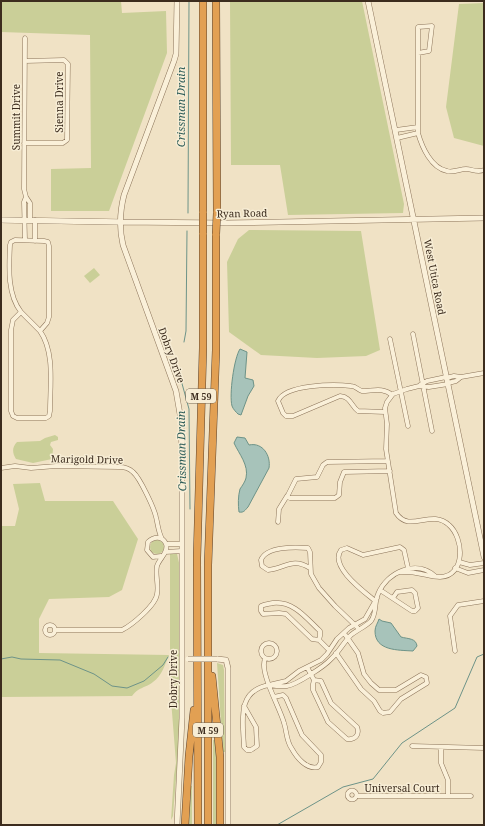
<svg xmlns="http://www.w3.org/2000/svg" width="485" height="826" font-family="'Noto Serif',serif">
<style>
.green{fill:#cacf98}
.water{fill:#a7c3ba;stroke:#6d9388}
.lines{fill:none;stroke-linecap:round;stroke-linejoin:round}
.stream{stroke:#6d9388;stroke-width:1}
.minor-casing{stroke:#8c745a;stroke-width:5}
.tertiary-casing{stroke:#8c745a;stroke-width:6}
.secondary-casing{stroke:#6e553d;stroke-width:6}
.motorway-casing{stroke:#5a422e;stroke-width:8}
.minor{stroke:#faf0d9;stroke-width:4}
.tertiary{stroke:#faf0d9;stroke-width:5}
.secondary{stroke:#faf0d9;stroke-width:5.5}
.motorway{stroke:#e2a053;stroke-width:7}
.tertiary-bridge-casing{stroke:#8c745a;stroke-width:6;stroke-linecap:butt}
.motorway-bridge-casing{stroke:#5a422e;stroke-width:8;stroke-linecap:butt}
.tertiary-bridge{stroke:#faf0d9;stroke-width:5}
.motorway-bridge{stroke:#e2a053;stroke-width:7}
.labels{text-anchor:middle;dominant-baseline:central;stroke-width:3;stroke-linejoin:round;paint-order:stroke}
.shield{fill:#f7edd5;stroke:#746655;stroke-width:1}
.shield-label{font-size:9px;font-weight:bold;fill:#3c2c1e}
.street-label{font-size:10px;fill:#3c2c1e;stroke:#f7edd5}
.water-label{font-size:11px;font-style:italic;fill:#2d5c58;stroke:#f7edd5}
</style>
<rect width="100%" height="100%" fill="#f0e2c5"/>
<!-- green -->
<path class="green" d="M2,1H121L122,13L166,11L167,53L109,211H51V169L91,168L90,35L1,32Z
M230,1H362L404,204L403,213L288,215L280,165H231Z
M484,3V146L454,138L446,107L459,4Z
M249,230L361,231L380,350L366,356L317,358L261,355L229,332L227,262L238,239Z
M94,268L100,275L90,283L84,276Z
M55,435L58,437V440L51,442L50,445L53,449L52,459L33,463L16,459C12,453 12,447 17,442L40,441L45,438Z
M40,483L45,501H113L138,539L122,590L109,597L49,599L39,619V653L169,655C165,664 162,676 153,682C144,689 140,686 132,696L1,697V526H15L19,509L13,484Z
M150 547a7 7 0 1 1 14 0a7 7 0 1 1-14 0Z
M170,553L177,554L180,567C180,619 181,671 180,722C179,754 175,785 173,816L171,820L174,775L176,763L170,687Z
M217,663L223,665L224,670L225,752H223Z
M213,740H215L216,748L217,825H213Z
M191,786H192V825H189Z"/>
<!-- water -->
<path class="water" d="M240,349L247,352L245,378L253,380L254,386L248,396L241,415L238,414C236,412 233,409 232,406C229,395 234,358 240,349Z
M237,437L245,438L249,445C263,442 271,456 269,468L248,507C245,510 244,513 239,512C238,505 238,496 240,489C242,486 245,482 246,478C249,465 239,454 234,443Z
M379,619L382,621L391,623L401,637C408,639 416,638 417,646L413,651C398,650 375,651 375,631C375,626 378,623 379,619Z"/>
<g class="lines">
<!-- stream -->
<path class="stream" d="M188,213L189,1
M184,342L186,331L187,231
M180,369L181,380L189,409L190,509
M1,659L12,657L21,659L60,660L94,674L112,686L127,688L144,681L163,665L168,657
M277,825L343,787L373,779L402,743L455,708L477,657L484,654"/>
<!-- minor casing -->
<g class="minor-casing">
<path id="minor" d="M25,38L24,189L26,197L30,203V220
M418,53L429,51L432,26L418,27V133C422,147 431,168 447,171C453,173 460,169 466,169C472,169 477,173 484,170
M396,130L418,127
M397,138L418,133
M24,143H63L67,140L68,64L64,60L25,61
M15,240L44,241L48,242L49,246V317L47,323L40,331C55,352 50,386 50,411L49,416L46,418H17L13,416L11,411V330L13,320L21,312C7,294 9,267 10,245L11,242Z
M25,240L24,202L26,197
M35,241V220
M21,312L40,331
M413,334L432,431
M390,339L408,426
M461,377L484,373
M446,378L454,376L461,377L456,381L448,383
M420,385L427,381L446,377
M385,412L358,411C351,406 351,397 340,396L293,416H286L283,413L278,401C285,384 335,384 351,386C356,386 358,390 362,391C373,391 383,387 392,395
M388,461L327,462L323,465L317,477L296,479L287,497L290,498H335L339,495L340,482L344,472L390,471
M1,468L15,466L31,468L56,466L119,467C124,467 129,468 133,472C140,478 154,508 156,517C158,525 158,531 162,539
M278,522L279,509L287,496
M166,544H182
M165,552L182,551
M459,562L470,565L484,563
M310,568C292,557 286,568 268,570L262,566L261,560C266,546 296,547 308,548L310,552L311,574L319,588L335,606L357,627
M455,568L468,573L484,570
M401,572C406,572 411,572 416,573C424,574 432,577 440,577C466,576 464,538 449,525C431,508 410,534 396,513L386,449L387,424L385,408L387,402L393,394L407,389L419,386L429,387L448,384
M380,590L412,611H415L418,608L415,593L412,590L397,592L393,598
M377,598L365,619L349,628L337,639L327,654L321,660L299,671L286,681L269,685C275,686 281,687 287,686C296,685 325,666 331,659C339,652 343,643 351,635C357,630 365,627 371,621C377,613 374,603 378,594C387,572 416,559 435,576
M374,600C363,591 329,566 341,550L347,548L363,555L400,547L404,550L408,568
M45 630a5 5 0 1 1 10 0a5 5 0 1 1-10 0Z
M55,630H122C132,625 156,605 157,594C159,585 155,575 157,566C159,559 169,552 166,544C163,536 154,536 148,542L147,550L153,557L161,556
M319,640L320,636V631C306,618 294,601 273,603C269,604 265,604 261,606V611L263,614L279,613L286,614L312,639L319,640L329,650
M261 651a8 8 0 1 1 16 0a8 8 0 1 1-16 0Z
M455,651L450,616L458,605L484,601
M336,653L361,689L374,701L380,711L383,713L390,712L401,699L427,683L426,677L421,675L396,690H379L371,683L364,674L358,653L344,633
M265,659C259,672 280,708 284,723C287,732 286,741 292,749C297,758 307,770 318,767L321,762V755L302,735L286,698L283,695L274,697
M307,667L314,680L313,684V690L328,722L347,739C355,740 360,735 357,727L331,703L321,681L314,680
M244,706L256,727L257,746L251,750H247L244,747C243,721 236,691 269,685
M412,746L484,748
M441,747V763L448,780V795
M347.5 795a4.5 4.5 0 1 1 9 0a4.5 4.5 0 1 1-9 0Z
M357,796H471"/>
</g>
<!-- tertiary casing -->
<g class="tertiary-casing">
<path id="tertiary" d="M177,1L176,54L174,61L124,195C120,211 119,228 123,245L176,391L181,420L182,455V718L177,825
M368,1L484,557
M120,222L227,223L484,218
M217,659L226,660L228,668V825"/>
</g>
<!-- secondary casing -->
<g class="secondary-casing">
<path id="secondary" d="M1,220L120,222"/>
</g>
<!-- motorway casing -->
<g class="motorway-casing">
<path id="motorway" d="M216,1L217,213
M203,213V1
M212,676L220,757V825
M185,825L189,756L194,710
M198,825L197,558L203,348V233
M208,825V565L216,350V234"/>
</g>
<!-- minor -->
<use href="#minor" class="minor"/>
<!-- tertiary -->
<use href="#tertiary" class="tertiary"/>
<!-- secondary -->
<use href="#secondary" class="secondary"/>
<!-- motorway -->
<use href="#motorway" class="motorway"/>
<!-- tertiary-bridge casing -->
<g class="tertiary-bridge-casing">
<path id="tertiary-bridge" d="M188,659H217"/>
</g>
<!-- motorway-bridge casing -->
<g class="motorway-bridge-casing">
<path id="motorway-bridge" d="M203,213V233
M216,234L217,213"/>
</g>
<!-- tertiary-bridge -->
<use href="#tertiary-bridge" class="tertiary-bridge"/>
<!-- motorway-bridge -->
<use href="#motorway-bridge" class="motorway-bridge"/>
</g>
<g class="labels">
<!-- shield labels -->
<g class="shield">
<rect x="186" y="389" width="30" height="14" rx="3"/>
<rect x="193" y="723" width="30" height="14" rx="3"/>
</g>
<g class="shield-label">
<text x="201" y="396">M 59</text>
<text x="208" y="730">M 59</text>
</g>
<!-- street labels -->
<g class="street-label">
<text transform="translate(59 102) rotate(-90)">Sienna Drive</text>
<text transform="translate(16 117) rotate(-90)">Summit Drive</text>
<text transform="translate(242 213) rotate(-1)">Ryan Road</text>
<text transform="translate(435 277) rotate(79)">West Utica Road</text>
<text transform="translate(172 355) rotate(70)">Dobry Drive</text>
<text transform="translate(87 459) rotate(1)">Marigold Drive</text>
<text transform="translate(173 679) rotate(-90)">Dobry Drive</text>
<text x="402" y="788">Universal Court</text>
</g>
<!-- water labels -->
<g class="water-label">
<text transform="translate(180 107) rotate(-90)">Crissman Drain</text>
<text transform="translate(181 451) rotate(-91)">Crissman Drain</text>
</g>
</g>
<!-- border -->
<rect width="485" height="826" fill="none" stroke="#3c2c1e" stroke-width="4"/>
</svg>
